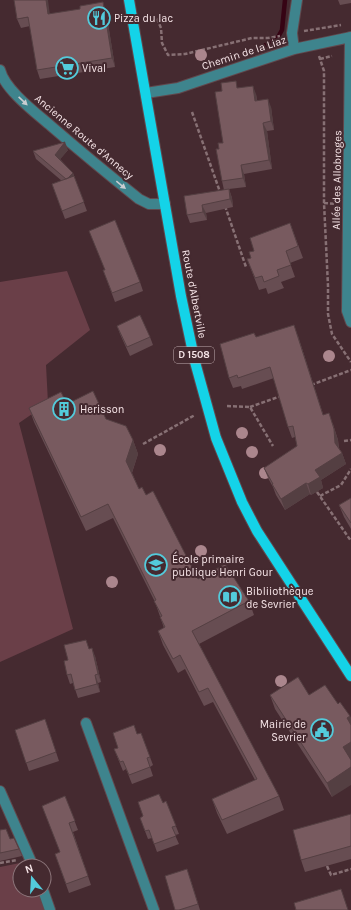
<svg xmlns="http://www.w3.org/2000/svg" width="351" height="910" font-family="Karla,sans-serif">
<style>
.green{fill:#6a3f48}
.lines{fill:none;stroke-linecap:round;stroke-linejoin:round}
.stream{stroke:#360414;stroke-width:4.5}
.minor-casing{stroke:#61484d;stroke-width:12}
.major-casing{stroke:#61484d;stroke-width:12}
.path{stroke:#877074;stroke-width:2.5;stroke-dasharray:4 2;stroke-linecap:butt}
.minor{stroke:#3e848d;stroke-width:10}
.major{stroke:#14d3e8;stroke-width:10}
.tree{fill:#ab868d}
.wall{fill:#674d52}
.shaded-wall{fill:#543f42}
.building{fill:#785a5f;stroke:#543f42}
.oneway{fill:#c9cdd1}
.labels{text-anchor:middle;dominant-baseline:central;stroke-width:4;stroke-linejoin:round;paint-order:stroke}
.shield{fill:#452a30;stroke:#c2adb1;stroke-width:1}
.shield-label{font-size:10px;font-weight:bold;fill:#f7e5e8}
.poi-label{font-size:11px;fill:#f7e5e8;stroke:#452a30;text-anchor:start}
.street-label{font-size:11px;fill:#f7e5e8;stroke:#452a30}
</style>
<rect width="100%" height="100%" fill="#452a30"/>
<!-- green -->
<path class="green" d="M67,271L90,330L46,365L48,403L19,423L73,629L0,662V282Z
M25,862L27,866H20V890H37L45,910H0V867Z"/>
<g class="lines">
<!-- stream -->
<path class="stream" d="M264,46L277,39L282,30L285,0"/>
<!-- minor casing -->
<g class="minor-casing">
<path id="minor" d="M350,37L347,311L351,322
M294,49L292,33L297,0
M0,70C5,90 36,113 51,126C80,151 109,175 139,199L149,204H165
M146,93L178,88L294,49L351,37
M86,723L154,910
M0,791L33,866
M43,890L50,910"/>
</g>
<!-- major casing -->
<g class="major-casing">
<path id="major" d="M129,0L181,296L195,362L216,438L242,502L257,531L351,676"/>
</g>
<!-- path -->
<path class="path" d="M145,21L157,19L161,28L162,43L168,55L185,54L252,38H268L280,36
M304,31L341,25
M319,56L324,71V203L328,286V314L332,334L351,362
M320,59L332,56
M192,112L220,192
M324,203L336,204
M225,206L246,267
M311,385L351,370
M227,406L250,407L273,446
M250,407L281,396
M344,441L351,440
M143,444L195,415
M317,492L351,541
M320,496L341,485L351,469
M0,863L17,860
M327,866L331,875L351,869"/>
<!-- minor -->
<use href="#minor" class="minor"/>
<!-- major -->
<use href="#major" class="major"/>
</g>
<!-- trees -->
<g class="tree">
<circle cx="201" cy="55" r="6"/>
<circle cx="329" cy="356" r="6"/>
<circle cx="242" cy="433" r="6"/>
<circle cx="160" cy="450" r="6"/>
<circle cx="252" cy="452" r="6"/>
<circle cx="265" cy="473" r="6"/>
<circle cx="201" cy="551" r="6"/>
<circle cx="112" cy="582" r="6"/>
<circle cx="281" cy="681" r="6"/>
</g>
<!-- wall -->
<path class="wall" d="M338,0H351V3L340,5Z
M106,11L115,67L40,79L37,70L30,26L21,28L17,19L50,14Z
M239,88L256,94L257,100L271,107L274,130L267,131L272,169L244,174L246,187L229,189L232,198L233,207L206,213L207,220L190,223L187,215L224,190L222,181L219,149L223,143Z
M68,150L60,159L73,173L87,211L65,219L52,184L62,181L36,159L33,151Z
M290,223L303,258L290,263L295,277L281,282L284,288L268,294L266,288L259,290L247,259L251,258L254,251Z
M103,270L140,282L143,291L115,302Z
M117,326L150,337L153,345L130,356L120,334Z
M298,336L323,415L333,424L338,440L339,448L342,453L346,464L321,480L323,488L311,495L310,494L285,510L276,495L273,487L268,478L264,468L297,446L295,437L292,438L288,427L274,378L242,389L241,386L233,388L229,378L256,337Z
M67,404L106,419L133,440L138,454L132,473L139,489L146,495L198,579L249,601L254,615L199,644L279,796L284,810L227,834L217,813L212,799L255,780L213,702L204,706L185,669L178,673L163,645L158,631L164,628L155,602L113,518L86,531L34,422L29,408Z
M351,498V529L344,517L339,505Z
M89,649L95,656L101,682L98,683L100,692L78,698L73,683L70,684L67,675L68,660Z
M270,695H309L338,704L350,716L351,719V759L332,797L275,709Z
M48,728L59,761L29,771L15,730Z
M137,734L150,757L153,765L150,767L153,776L132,784L126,769L123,771L114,749L118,748Z
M65,796L78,830L73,832L91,885L69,893L55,854L60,852Z
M166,801L179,834L175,835L179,844L157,852L152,838L148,839L143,826V816L163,803Z
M351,814V859L305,872L301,860Z
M0,830L10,839L19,849L22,856L0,861Z
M190,878L200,910H175Z"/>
<!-- shaded-wall -->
<path class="shaded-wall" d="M46,0H48L51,23L48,14Z
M103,2L106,11L115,67L112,58Z
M253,86L256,94L258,109L255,101Z
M268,99L271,107L274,130L271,121Z
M263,123L267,131L272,169L269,160Z
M65,142L68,150L58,162L55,155Z
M241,165L244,174L246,187L243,178Z
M73,173L76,181L67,180Z
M229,189L232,198L233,207L230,199Z
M202,205L206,213L207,220L203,212Z
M294,325L298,336L327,426L323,415Z
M329,413L338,440L339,454L335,443Z
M133,440L138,454L131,475L126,461Z
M342,453L346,464L321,480L323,488L311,495L308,484L315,470Z
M306,483L310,494L285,510L281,499Z
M92,648L95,656L101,682L98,674Z
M95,675L98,683L100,692L97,684Z
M350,716L351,719V730L347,718Z
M351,742V759L348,761L343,747Z
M351,767V785L332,797L327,783Z"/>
<!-- building -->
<path class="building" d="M14,0H46L48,14L80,9V6L103,2L112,58L37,70L28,17L17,19Z
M236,81L237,88L253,86L255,101L268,99L271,121L263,123L269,160L241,165L243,178L222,181L216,149H219L218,143H223L215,92L222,91L221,83Z
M65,142L55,155L73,173L68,178L66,179L33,151Z
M74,176L84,202L62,211L52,184Z
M229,189L230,199L202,205L203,212L187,215L184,196Z
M115,220L140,282L112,293L103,270H105L89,231Z
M290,223L298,246L286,251L291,265L277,270L279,276L264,282L262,276L255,278L247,259L251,258L249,252L254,251L250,238Z
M140,315L150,337L127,347L117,326Z
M294,325L323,415L329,413L334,429L335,443L342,453L315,470L320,477L308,484L306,483L281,499L272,484H273L264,468L297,446L293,426L288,427L270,367L238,378L237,375L229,378L220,344L254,333L256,337Z
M93,391L106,419L126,426L133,440L126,461L139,489L142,487L146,495L153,491L198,579L225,564L249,601L192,631L279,796L222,820L212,799L257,779L208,688L199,692L180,655L173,659L158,631L165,627L160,617L162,616L154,601L156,600L108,504L81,517L29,408L61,392L67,404Z
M351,498V523L339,505Z
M86,640L89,649L92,648L98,674L95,675L97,684L75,690L71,674L67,675L64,661L68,660L64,645Z
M298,677L309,695L325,685L338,704L340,702L350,716L347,718L351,725V742L343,747L351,760V767L327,783L270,695Z
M45,719L56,752L26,763L15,730Z
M134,725L137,734L141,733L150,757L147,758L150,767L129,775L123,761L120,762L114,749L118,748L113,733Z
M159,794L163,803L166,801L176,826L172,827L176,836L154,844L149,830L145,831L140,818L143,816L138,802Z
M65,796L75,821L69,823L88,876L66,884L55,854L60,852L42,806Z
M351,814V846L301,860L293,830Z
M6,829L10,839L14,838L19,849L0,853V830Z
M187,869L198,904L179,910H175L165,876Z
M341,889L348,910H296L294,903Z"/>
<!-- one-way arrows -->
<defs><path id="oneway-solid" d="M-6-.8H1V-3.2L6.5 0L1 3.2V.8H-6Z"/></defs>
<g class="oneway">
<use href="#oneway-solid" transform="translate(23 101) rotate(43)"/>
<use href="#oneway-solid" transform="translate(121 185) rotate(39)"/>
</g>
<!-- icons -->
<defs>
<g id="restaurant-ring" transform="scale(1.15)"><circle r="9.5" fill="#452a30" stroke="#53cbdb" stroke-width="1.5"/><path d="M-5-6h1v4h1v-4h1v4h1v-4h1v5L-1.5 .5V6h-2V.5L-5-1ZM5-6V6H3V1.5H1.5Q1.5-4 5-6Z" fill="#53cbdb"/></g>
<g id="supermarket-ring" transform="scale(1.15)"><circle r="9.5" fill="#452a30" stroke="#53cbdb" stroke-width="1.5"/><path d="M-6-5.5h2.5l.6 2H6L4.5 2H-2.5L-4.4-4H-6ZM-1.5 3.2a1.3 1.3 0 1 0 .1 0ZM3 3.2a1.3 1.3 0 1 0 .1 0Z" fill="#53cbdb"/></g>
<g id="building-ring" transform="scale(1.15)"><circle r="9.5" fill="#452a30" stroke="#53cbdb" stroke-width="1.5"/><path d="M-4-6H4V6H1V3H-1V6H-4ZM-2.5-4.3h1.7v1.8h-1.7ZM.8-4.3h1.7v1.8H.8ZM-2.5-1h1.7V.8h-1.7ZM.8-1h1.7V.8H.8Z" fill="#53cbdb"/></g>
<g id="school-ring" transform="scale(1.15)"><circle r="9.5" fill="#452a30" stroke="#53cbdb" stroke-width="1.5"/><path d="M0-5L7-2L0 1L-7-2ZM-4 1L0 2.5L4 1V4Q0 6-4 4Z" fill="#53cbdb"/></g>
<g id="library-ring" transform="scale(1.15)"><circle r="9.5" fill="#452a30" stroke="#53cbdb" stroke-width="1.5"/><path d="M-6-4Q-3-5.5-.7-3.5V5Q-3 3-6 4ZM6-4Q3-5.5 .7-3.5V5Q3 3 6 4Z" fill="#53cbdb"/></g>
<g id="civic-ring" transform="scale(1.15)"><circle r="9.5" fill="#452a30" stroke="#53cbdb" stroke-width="1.5"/><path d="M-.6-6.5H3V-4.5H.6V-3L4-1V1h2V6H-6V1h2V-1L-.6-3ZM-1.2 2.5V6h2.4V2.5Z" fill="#53cbdb"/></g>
</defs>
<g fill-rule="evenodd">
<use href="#restaurant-ring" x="99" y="18"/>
<use href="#supermarket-ring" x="67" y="68"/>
<use href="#building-ring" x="64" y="409"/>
<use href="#school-ring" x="156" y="565"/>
<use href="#library-ring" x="230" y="597"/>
<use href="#civic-ring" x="322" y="730"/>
</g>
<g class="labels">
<!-- shield labels -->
<rect class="shield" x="174" y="347" width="40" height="16" rx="3"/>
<g class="shield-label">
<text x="194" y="355">D 1508</text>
</g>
<!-- poi labels -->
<g class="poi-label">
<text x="114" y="18">Pizza du lac</text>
<text x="82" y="68">Vival</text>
<text x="80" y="409">Herisson</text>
<text x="172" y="559">École primaire<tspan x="172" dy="13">publique Henri Gour</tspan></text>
<text x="246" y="591">Bibliiothèque<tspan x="246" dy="13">de Sevrier</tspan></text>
<text x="306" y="724" text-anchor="end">Mairie de<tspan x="306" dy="13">Sevrier</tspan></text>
</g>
<!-- street labels -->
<g class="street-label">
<text transform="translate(244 53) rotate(-18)">Chemin de la Liaz</text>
<text transform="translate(84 137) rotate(40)">Ancienne Route d'Annecy</text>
<text transform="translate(337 180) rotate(-89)">Allée des Allobroges</text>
<text transform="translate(194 294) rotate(79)">Route d'Albertville</text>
</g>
</g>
<!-- north arrow -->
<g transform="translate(32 878) rotate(342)"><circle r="19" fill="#452a30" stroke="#8c757a"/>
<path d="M0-3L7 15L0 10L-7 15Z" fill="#53cbdb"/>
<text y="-6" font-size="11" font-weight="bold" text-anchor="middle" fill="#f7e5e8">N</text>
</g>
</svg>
